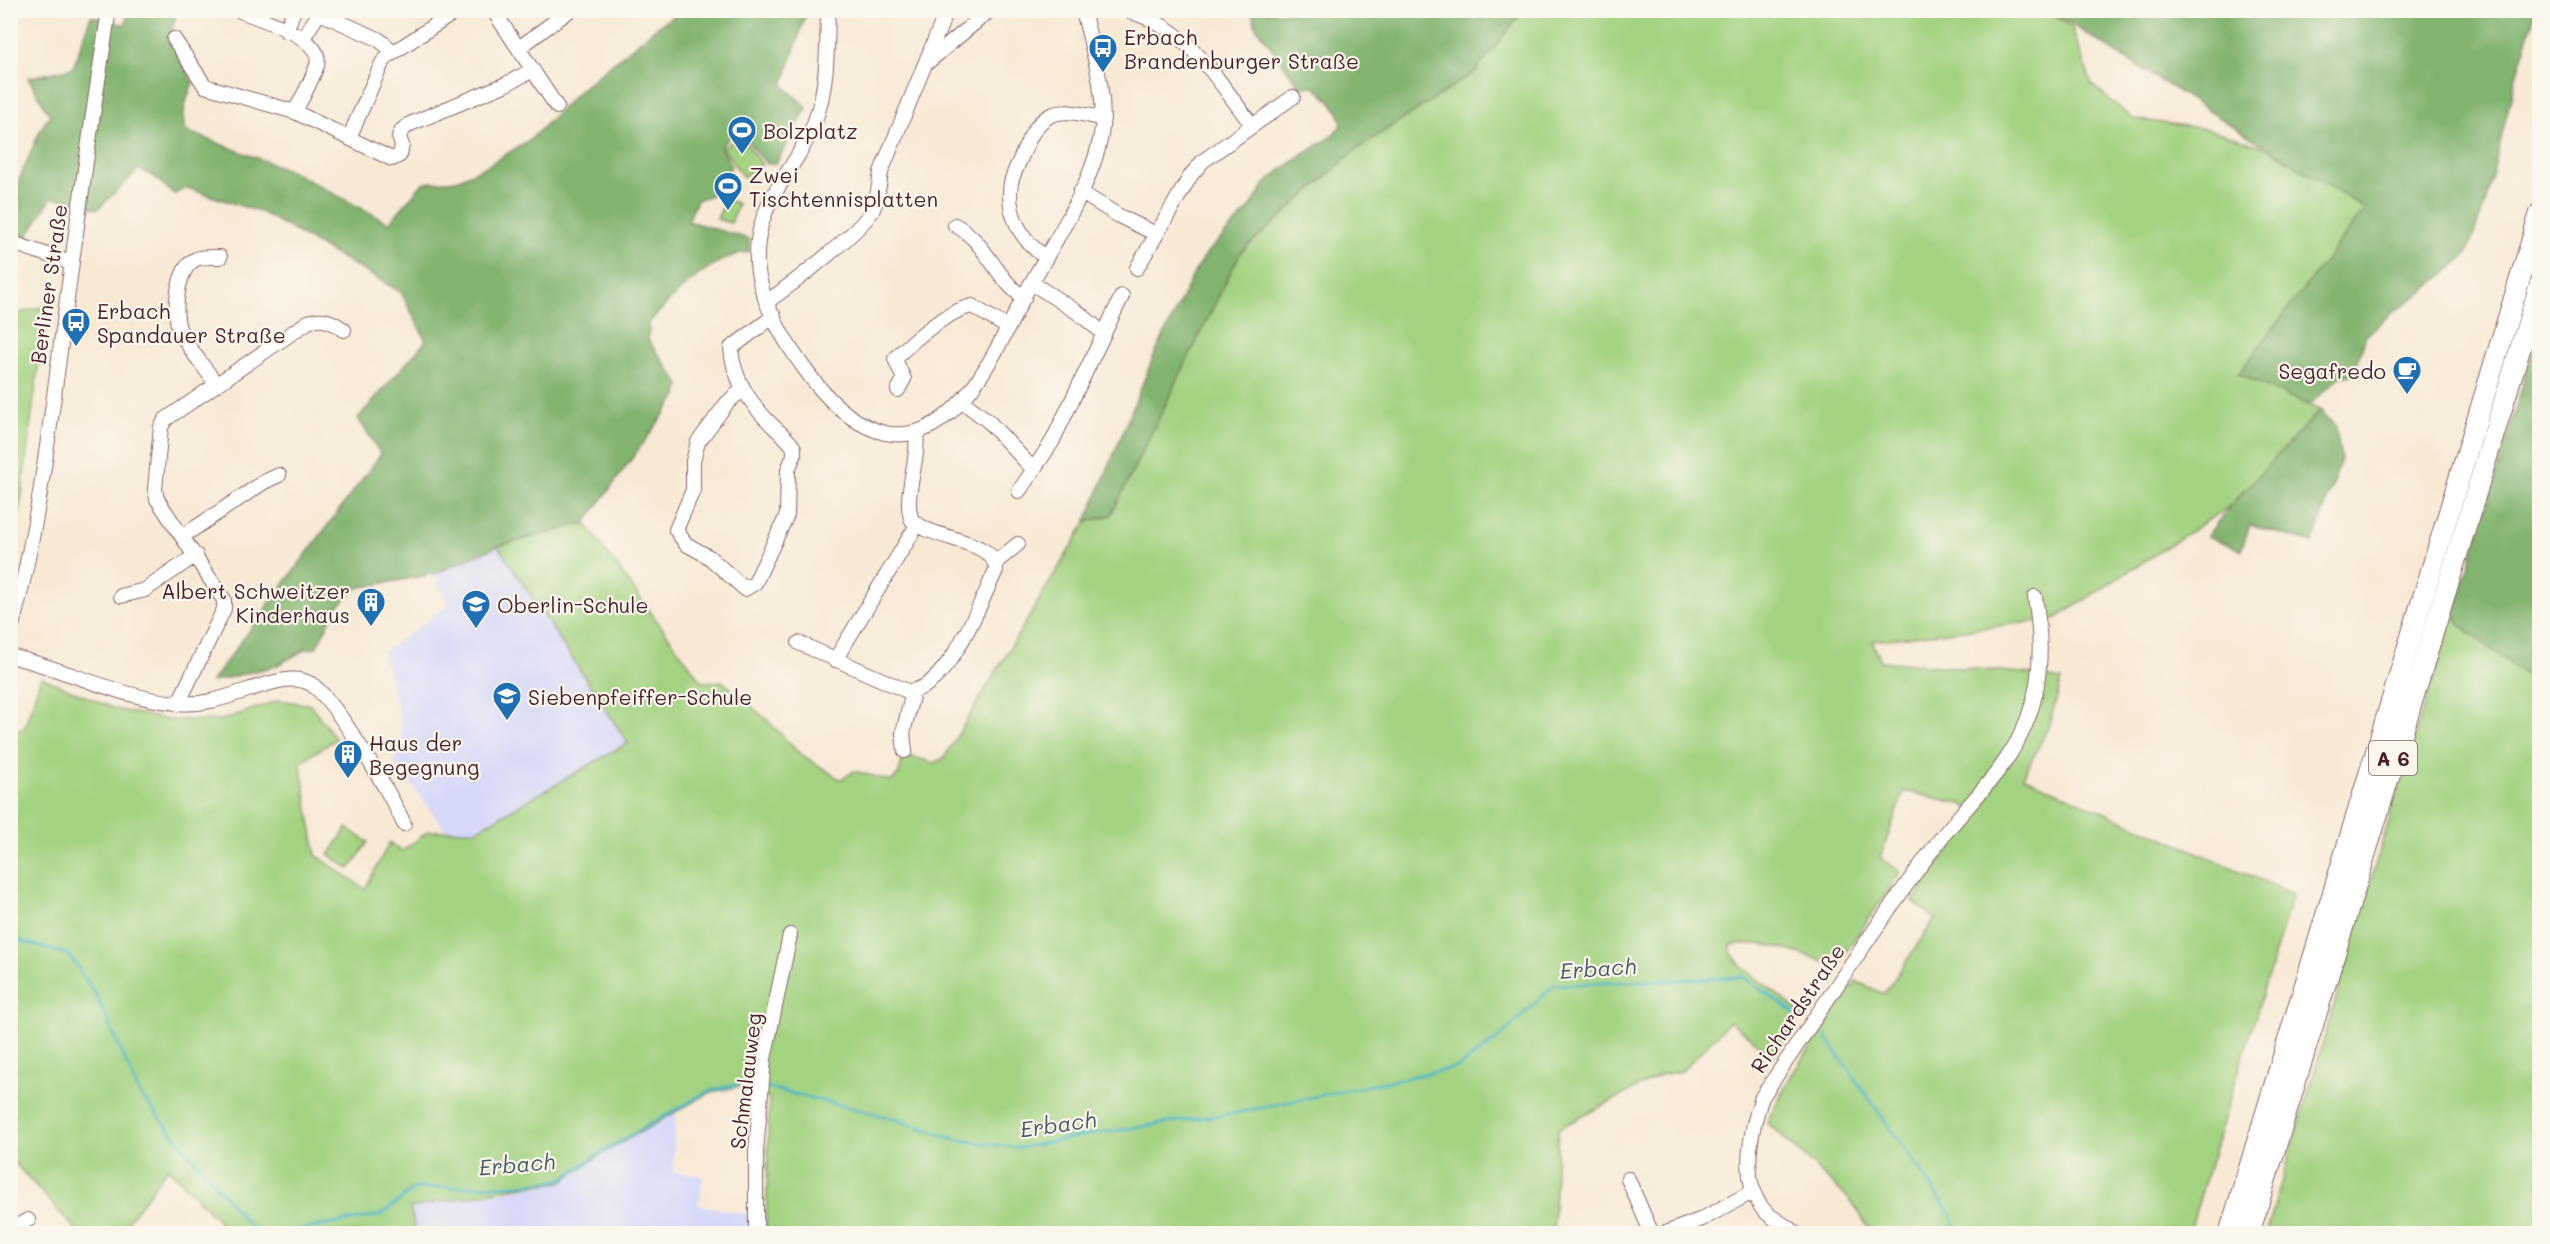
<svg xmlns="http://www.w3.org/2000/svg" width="2550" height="1244" font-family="Mali,sans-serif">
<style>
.built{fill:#d5d8f9}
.green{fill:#a3d281;stroke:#767856;stroke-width:1.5}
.forest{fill:#82b46f;stroke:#666a4d;stroke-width:1.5}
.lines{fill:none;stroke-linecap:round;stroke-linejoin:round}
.stream{stroke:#48b6c3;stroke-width:3}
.minor-casing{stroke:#876666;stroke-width:16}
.highway-casing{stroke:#876666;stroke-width:22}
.minor{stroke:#fff;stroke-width:14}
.highway{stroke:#fff;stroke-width:20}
.labels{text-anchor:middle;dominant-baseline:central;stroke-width:4.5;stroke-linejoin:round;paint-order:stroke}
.shield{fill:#fbf7ec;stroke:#7f6065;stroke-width:1.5}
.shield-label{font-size:20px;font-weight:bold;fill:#4a1f2b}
.poi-label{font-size:21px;fill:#4a1f2b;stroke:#fbf7ec;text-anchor:start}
.street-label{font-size:21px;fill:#4a1f2b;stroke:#fbf7ec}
.water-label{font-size:22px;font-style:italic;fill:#495b68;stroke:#fbf7ec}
</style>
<rect width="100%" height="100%" fill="#fbf7ec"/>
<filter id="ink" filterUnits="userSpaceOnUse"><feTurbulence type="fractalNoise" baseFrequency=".0167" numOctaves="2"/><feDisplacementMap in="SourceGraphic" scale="12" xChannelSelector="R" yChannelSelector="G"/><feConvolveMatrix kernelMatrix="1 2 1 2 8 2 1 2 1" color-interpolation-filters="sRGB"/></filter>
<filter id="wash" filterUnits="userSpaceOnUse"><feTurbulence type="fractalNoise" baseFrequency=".008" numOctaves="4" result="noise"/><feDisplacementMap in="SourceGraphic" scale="24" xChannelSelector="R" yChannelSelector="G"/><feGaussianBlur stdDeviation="1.35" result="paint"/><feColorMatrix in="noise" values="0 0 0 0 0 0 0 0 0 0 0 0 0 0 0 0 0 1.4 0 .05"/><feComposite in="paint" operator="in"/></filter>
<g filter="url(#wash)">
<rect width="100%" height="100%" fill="#f8e9d5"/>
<!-- built -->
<path class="built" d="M498,546L629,742L475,830L446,831L393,760L404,751L396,702L383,652L449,605L434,574Z
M675,1113L673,1172L703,1176L699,1205L766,1218V1233H416L410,1208L561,1182L602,1154Z"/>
<!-- green -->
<path class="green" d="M1523,11H2049L2072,28L2092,85L2133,119L2208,129L2304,160L2365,209L2239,374L2320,410L2230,506L2055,619L1872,641L1881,661L2023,673L2062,680L2048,728L2023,777L2293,894L2189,1233H1872L1851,1201L1767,1122L1791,1076L1856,981L1884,994L1935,919L1913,901L1975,813L1962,804L1904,791L1880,858L1901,872L1836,966C1801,954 1768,939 1731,945V952L1741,966L1802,1014L1772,1056L1730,1021L1682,1071L1661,1075L1558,1129L1553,1233H766L769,1098L741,1086L709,1093L602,1154L561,1182L518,1187L410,1208L416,1233H212L220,1222L168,1168L119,1233H79L11,1159L10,963L15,959L10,956L11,732L24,729L41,677L115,709L170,720H222L279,700L311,705L336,739L300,762L316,855L365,889L389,843L402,851L429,831L476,830L628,743L498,546L585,523L702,682L722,681L766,719L799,753L841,780L854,771L891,781L899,774L902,759L913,757L934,763L944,758L1086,522L1111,515L1240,253L1357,149L1475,72Z
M740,136L762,164L743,177L723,148Z
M726,199L738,204L731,223L717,219Z
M46,306L12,569L11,572V315Z
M2454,614L2460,625L2539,685V1233L2266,1234L2408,756Z
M347,828L368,842L350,869L329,855Z"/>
<!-- forest -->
<path class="forest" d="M129,11H177L169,39L193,82C187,99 180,113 186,131L291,171L389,223L423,183L457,180L487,166L531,139L582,88L661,24L682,11H807L783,85L807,108L776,163L767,164L743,136H731L721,147L731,166L718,193L697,200L688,221L749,239V252C711,256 674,295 649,323L648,340L680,385L678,395L585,523L498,546L434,574L357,588L336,608L316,648L306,649L276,666L211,682L381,454L358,418L426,341L401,292L263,213L187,188L174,194L153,176L139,169L98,209L52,197L26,238L11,232V199L40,130L50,115L28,78L73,68L91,16L125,25Z
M2050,11L2536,10V11L2516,76L2486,201L2466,255L2426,290L2389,315L2366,336L2353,375L2340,376L2309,405L2238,374L2365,209Z
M1252,12L1523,11L1475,72L1357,149L1240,253L1111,515L1086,522L1153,358L1194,273L1207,253L1250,208L1265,184L1282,169L1330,137L1342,125C1339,106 1327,97 1313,86L1301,88L1256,27Z
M2539,330V685L2460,625L2454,614Z
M2320,410L2336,427L2341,459L2313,543L2250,525L2241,550L2207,536L2230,506Z"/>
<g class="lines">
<!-- stream -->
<path class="stream" d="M10,938L69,955L96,995L140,1094L251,1228L273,1234
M1825,1036L1950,1213L1959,1234
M766,1087L891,1118L958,1140L1019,1148L1091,1134L1235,1113L1458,1067L1499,1038L1554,985L1743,977L1803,1019
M276,1234L381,1215L415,1188L519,1185L561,1180L601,1152L709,1091L741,1084L757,1086"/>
</g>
</g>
<g filter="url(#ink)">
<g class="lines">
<!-- minor casing -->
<g class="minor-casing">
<path id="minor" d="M238,10C259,19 325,37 317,65C312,81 302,97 295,112
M493,10L557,107
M828,10C827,47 828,86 815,121C796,173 754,200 757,263C760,304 789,349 813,380C832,404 855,426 885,433C960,448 1001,338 1030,285C1055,241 1092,185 1101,135C1108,95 1092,50 1083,10
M1126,10C1190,29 1214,76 1252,125
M286,31L294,10
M303,38L318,15H324L378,39L394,52
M174,39L205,86L295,112L392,159L400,155L402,145L399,137L402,130L410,124L504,85L533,70
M519,48L570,10
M928,62L990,10
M349,138L382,63L388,56L458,10
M1080,192L1119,216L1156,234
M955,225C986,241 995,278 1024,298
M10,242L71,263
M1046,257C1021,242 1006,212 1011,183C1013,173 1019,163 1023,153C1029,139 1035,124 1049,116C1065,108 1086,115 1103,119
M1137,268L1191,175L1203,161L1293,97
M1032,283L1080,314L1103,333
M768,301C791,285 862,231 873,209C878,197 879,185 881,172L947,10
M216,384C204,366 187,348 179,328C173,311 177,268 196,259C203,256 212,257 220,257
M743,389L727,403L698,442L693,461V490L676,530L686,544L709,557L745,589L755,583L787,515L788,470L794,455V448C789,439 781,434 774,427C752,406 733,380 731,348L774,316
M898,390L904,379L895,359C911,341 948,311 972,306L1007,327
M962,401L988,421L1032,468
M1019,491L1052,442L1122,296
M183,536L264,482L279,475
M996,562L1018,544
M121,596L145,590L196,555
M10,633C38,533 49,431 63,329C77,223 92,117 109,10
M799,643L907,691C947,693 981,601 996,570C996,539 933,541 912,520C902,498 920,460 916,433
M10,656C66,669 120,698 177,703C214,707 245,688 279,681C289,679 302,679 311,684C335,699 391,795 404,824
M835,660L917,525
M178,704L224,609V600L157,499L155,489L161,427L166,419L308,322C322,317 332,321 344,330
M905,751L903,733L913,692
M1628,1179L1652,1234
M10,1230L28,1220
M756,1234V1151L764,1059L790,935
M1663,1234L1702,1219L1754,1191
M1796,1234C1785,1224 1771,1219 1762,1208C1740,1179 1751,1128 1762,1097C1819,1013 1874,927 1935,846C1967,803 2009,770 2028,718C2043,679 2042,638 2035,597"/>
</g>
<!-- highway casing -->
<g class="highway-casing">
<path id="highway" d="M2229,1234L2540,213
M2249,1234L2540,284"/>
</g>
<!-- minor -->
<use href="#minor" class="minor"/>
<!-- highway -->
<use href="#highway" class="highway"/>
</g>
</g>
<!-- icons -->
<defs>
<g id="bus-pin" transform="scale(1.5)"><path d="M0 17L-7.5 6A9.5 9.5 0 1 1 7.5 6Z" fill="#1f6fb2" stroke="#fbf7ec"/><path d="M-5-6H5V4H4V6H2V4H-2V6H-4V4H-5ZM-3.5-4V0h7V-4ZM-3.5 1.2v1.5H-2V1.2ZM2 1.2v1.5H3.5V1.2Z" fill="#fff"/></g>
<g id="stadium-pin" transform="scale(1.5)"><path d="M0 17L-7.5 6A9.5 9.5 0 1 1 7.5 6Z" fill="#1f6fb2" stroke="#fbf7ec"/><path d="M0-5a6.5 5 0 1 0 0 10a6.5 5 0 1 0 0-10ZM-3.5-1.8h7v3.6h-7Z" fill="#fff"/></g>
<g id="cafe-pin" transform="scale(1.5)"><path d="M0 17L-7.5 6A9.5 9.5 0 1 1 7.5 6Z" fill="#1f6fb2" stroke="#fbf7ec"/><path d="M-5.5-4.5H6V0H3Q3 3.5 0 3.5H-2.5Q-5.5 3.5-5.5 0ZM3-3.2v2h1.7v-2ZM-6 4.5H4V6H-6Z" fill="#fff"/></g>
<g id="building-pin" transform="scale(1.5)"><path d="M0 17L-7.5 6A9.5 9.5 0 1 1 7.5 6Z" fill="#1f6fb2" stroke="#fbf7ec"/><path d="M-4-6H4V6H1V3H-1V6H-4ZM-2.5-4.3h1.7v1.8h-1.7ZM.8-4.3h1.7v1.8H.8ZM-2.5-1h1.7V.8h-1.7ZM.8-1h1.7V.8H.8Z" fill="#fff"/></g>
<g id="school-pin" transform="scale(1.5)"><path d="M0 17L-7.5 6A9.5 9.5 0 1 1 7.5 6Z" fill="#1f6fb2" stroke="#fbf7ec"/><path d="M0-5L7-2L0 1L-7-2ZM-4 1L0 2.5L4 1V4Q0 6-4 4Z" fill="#fff"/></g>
</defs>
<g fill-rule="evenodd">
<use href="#bus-pin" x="1103" y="48"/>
<use href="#stadium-pin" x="742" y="130"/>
<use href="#stadium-pin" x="728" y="186"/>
<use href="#bus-pin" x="76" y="322"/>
<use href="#cafe-pin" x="2407" y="370"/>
<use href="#building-pin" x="371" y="602"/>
<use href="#school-pin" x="476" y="604"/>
<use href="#school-pin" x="507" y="696"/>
<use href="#building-pin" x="348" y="754"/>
</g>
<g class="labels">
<!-- shield labels -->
<rect class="shield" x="2369" y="741" width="48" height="34" rx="4.5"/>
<g class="shield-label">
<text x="2393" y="758">A 6</text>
</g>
<!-- poi labels -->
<g class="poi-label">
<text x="1124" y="36">Erbach<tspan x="1124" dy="24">Brandenburger Straße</tspan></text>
<text x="763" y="130">Bolzplatz</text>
<text x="749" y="174">Zwei<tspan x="749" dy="24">Tischtennisplatten</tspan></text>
<text x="97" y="310">Erbach<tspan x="97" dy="24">Spandauer Straße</tspan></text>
<text x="2386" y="370" text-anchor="end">Segafredo</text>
<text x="350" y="590" text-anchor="end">Albert Schweitzer<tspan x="350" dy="24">Kinderhaus</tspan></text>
<text x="497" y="604">Oberlin-Schule</text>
<text x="528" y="696">Siebenpfeiffer-Schule</text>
<text x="369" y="742">Haus der<tspan x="369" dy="24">Begegnung</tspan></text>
</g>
<!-- street labels -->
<g class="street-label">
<text transform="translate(48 284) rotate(-82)">Berliner Straße</text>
<text transform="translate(1797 1008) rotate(-56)">Richardstraße</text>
<text transform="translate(745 1081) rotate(-83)">Schmalauweg</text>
</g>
<!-- water labels -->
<g class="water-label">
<text transform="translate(1598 968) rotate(-4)">Erbach</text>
<text transform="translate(1058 1124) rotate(-8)">Erbach</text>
<text transform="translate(517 1164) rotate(-5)">Erbach</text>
</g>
</g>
<!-- margin -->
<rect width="2550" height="1244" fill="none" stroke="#fbf7ec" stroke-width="36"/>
</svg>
